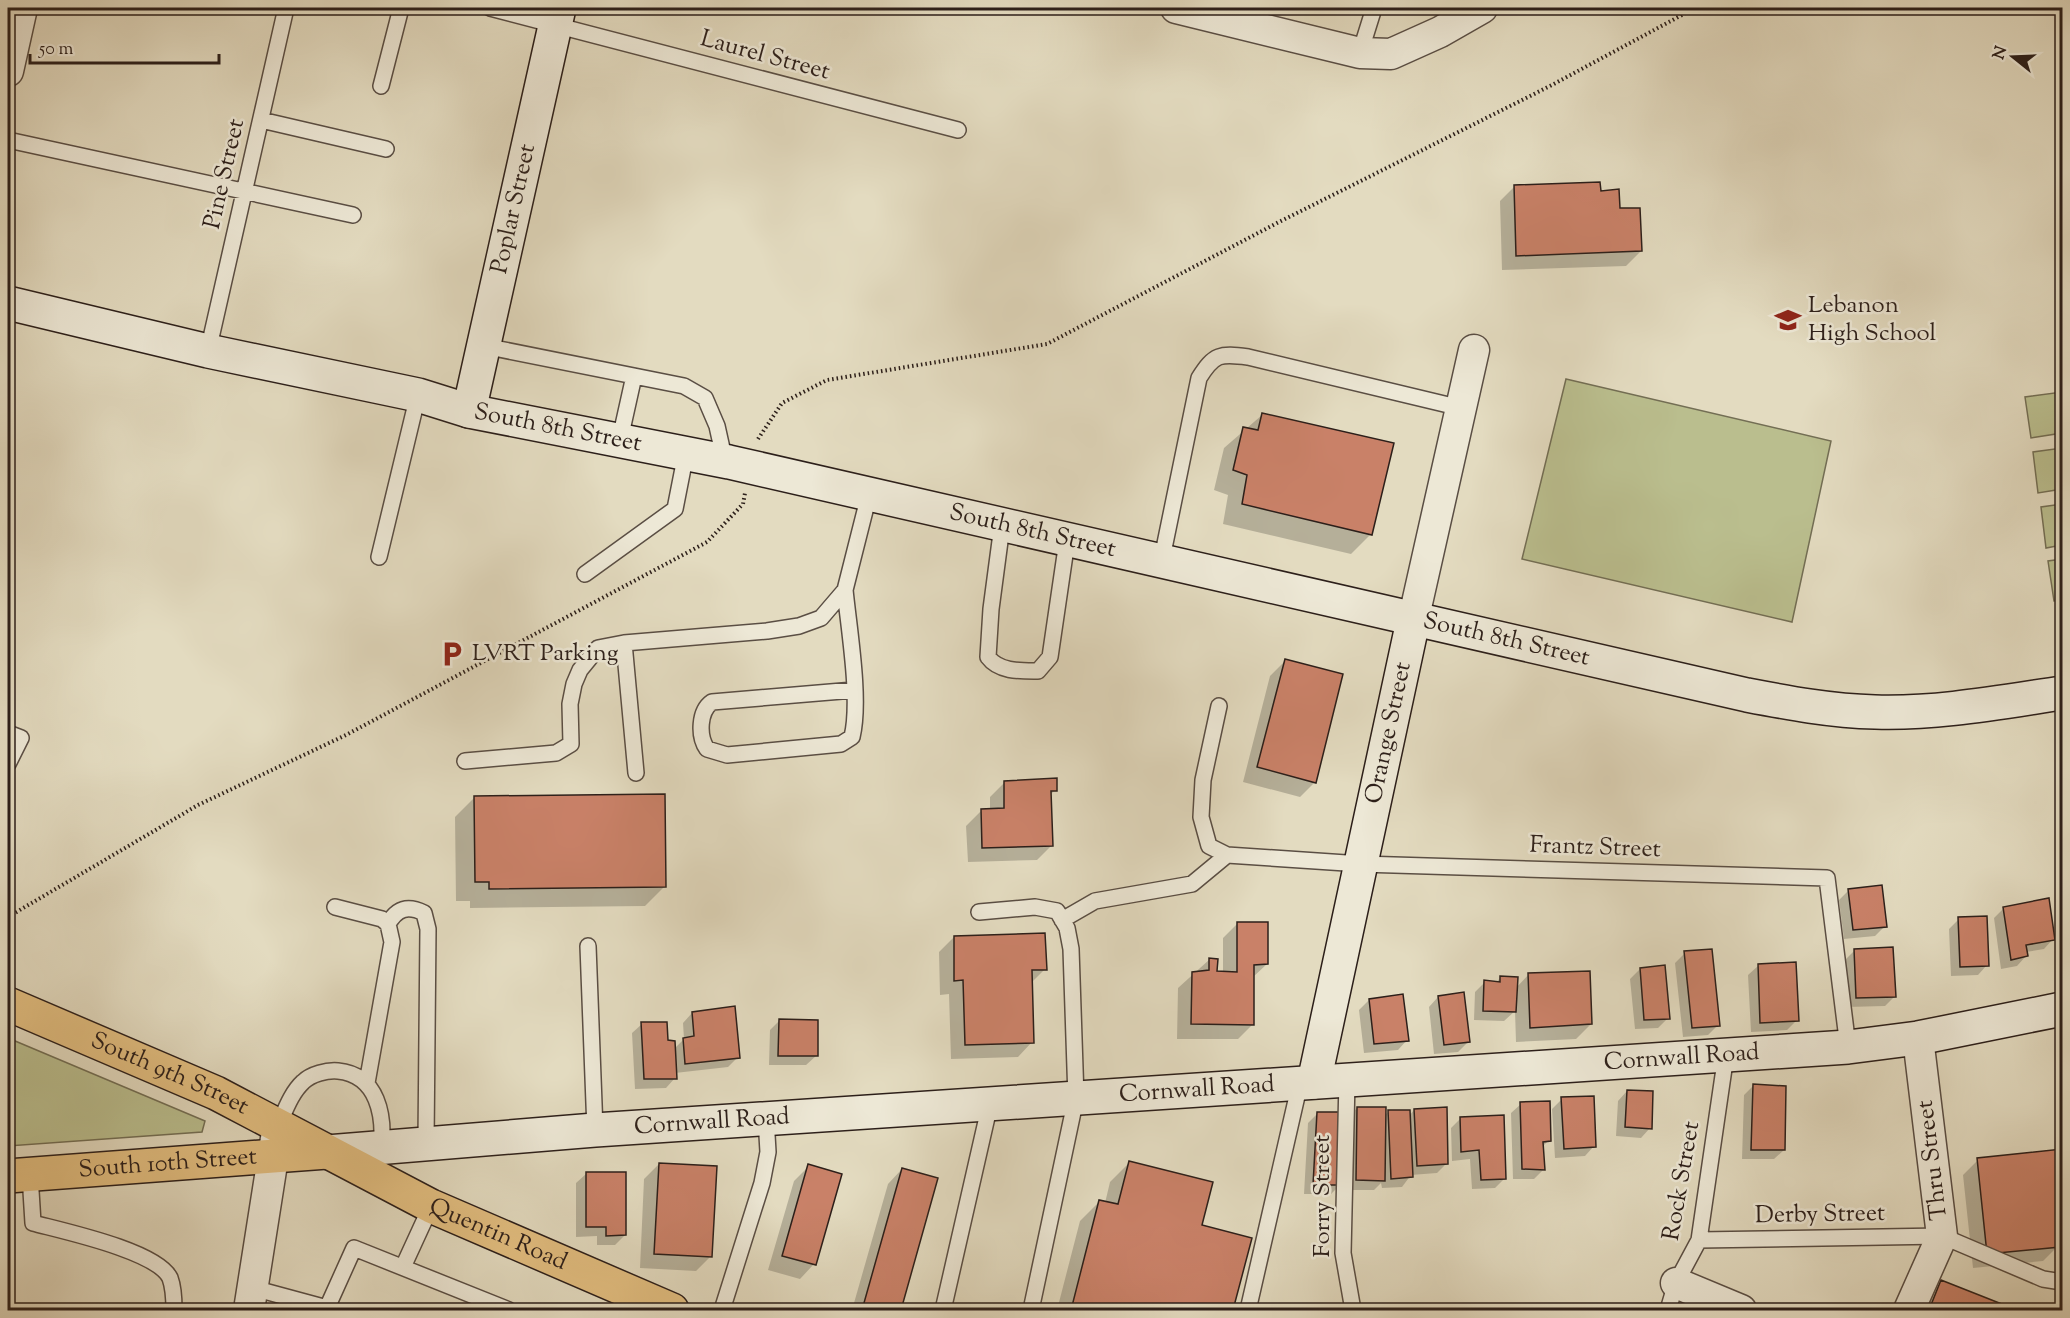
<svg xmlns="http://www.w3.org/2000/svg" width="2070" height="1318" font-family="'Sorts Mill Goudy',serif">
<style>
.green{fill:#babe8e;stroke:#736e54;stroke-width:1.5}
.shadow{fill:#0003}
.building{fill:#c98168;stroke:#2c1f1a;stroke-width:1.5}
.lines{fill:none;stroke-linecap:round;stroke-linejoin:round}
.lane-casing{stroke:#5a4e44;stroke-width:18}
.street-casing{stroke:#5a4e44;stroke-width:33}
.secondary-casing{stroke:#2c1f1a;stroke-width:36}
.highway-casing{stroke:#2c1f1a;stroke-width:36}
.path{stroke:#2c1f1a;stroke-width:4;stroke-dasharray:1.5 3;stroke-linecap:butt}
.lane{stroke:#ede8d6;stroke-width:15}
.street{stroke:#ede8d6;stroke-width:30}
.secondary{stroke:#ede8d6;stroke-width:33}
.highway{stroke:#e2be80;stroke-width:33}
.labels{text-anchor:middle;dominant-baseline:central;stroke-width:5;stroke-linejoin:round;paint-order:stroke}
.street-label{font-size:24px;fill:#2c1f1a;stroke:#ede8d6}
.poi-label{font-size:24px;fill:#2c1f1a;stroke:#ede8d6;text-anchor:start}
</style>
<rect width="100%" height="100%" fill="#e3dbc0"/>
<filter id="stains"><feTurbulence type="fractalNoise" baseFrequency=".00333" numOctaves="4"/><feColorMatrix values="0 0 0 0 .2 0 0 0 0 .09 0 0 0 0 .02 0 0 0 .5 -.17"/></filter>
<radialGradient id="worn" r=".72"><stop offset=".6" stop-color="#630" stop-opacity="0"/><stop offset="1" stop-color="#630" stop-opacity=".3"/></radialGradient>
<!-- green -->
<path class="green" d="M1566,379L1831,441L1792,622L1522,559Z
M2062,392V433L2031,438L2025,397Z
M2062,448V489L2038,493L2033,452Z
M2062,504V545L2046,548L2041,507Z
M2062,559V600L2054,601L2048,561Z
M8,1038L205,1121L202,1132L8,1146Z"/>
<!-- shadow -->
<path class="shadow" d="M1515,186L1599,193L1619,210L1641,251L1626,266L1502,270L1500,201Z
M1262,415L1392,445L1370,535L1351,554L1223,524L1228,495L1214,490L1224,448Z
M1285,661L1315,782L1300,797L1243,782L1270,676Z
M1005,782L1055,790L1050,795L1052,845L1037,860L968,862L966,826L981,811L990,810V797Z
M474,798L665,886L645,906L470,908V901H456L455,817Z
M1849,890L1885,926L1875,936L1844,939L1839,900Z
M2004,908L2053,939L2044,949L2026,952V956L2017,966L2001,969L1994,918Z
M1959,919L1987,965L1978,975L1951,976L1949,929Z
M1238,923L1267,964L1252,978L1253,1024L1238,1039H1177L1178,988L1210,959L1216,972L1223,973V938Z
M954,937L1045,969L1031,983L1032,1042L1018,1057L951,1059L949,994L940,995L939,952Z
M1855,950L1895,996L1885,1006L1847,1007L1845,960Z
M1685,953L1718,1025L1708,1035L1683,1037L1675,963Z
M1758,966L1797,1020L1787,1030L1751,1032L1748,975Z
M1640,969L1668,1018L1658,1028L1635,1029L1630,979Z
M1529,974L1591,1024L1576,1039L1516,1042L1515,1011L1504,1021L1474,1020L1475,992L1485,982L1496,983L1500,978L1516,988Z
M1438,997L1468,1042L1458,1052L1434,1054L1429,1007Z
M1369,1000L1407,1040L1398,1050L1364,1053L1359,1010Z
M692,1013L738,1057L728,1067L675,1073V1078L666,1088L635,1089L632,1033L642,1024L674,1049L684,1039L683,1023Z
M780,1020L816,1056L806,1065H769L770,1030Z
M1754,1085L1784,1150L1774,1159H1742L1744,1095Z
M1627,1091L1650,1128L1641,1138L1616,1136L1618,1101Z
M1562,1099L1594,1146L1585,1156L1555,1158L1552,1109Z
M1521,1104L1549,1140L1542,1147L1544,1169L1534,1179H1513L1511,1113Z
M1357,1108L1384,1116L1389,1111L1409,1116L1414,1110L1447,1163L1437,1173L1411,1175L1402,1187L1382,1188L1381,1183L1374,1190H1347L1348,1118Z
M1318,1113L1341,1184L1331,1194H1304L1308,1123Z
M1461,1118L1505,1178L1495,1188L1472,1189L1470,1159L1452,1161L1451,1128Z
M2062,1151V1223L2056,1226L2058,1246L2043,1261L1973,1268L1963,1175L1978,1160Z
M1130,1162L1200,1226L1250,1239L1232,1310H1057L1080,1221L1100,1201L1105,1203L1110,1182Z
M659,1164L711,1256L696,1271L640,1268L644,1179Z
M809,1166L814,1264L800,1279L768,1270L794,1181Z
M902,1169L936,1179L900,1310H852L888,1184Z
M586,1174L625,1235L615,1245H597V1236L576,1237V1183Z
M1941,1282L2013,1310H1921L1926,1297Z"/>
<!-- building -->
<path class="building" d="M1600,182L1601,191L1619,189L1620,208H1640L1642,251L1516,256L1514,185Z
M1262,413L1394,443L1372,535L1242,504L1247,475L1233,470L1243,427L1258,430Z
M1285,659L1343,674L1316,783L1257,767Z
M1057,778V791H1051L1053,846L982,848L981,809L1004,808V781Z
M665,794L666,887L489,889V882H475L474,796Z
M1882,885L1887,927L1853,930L1848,889Z
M2049,898L2055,940L2026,945L2028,956L2011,960L2003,907Z
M1987,916L1989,966L1960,967L1958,917Z
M1237,922H1268V964L1254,965V1025L1191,1024L1192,972L1209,970V958L1218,959L1217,971L1237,972Z
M1045,933L1047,970H1032L1034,1043L965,1045L963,980L954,981V936Z
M1893,947L1896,997L1856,998L1854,949Z
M1712,949L1720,1026L1692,1028L1684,951Z
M1796,962L1799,1021L1760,1023L1758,964Z
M1665,965L1670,1019L1644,1020L1640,968Z
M1590,971L1592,1024L1530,1028L1528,973Z
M1500,976L1518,977L1516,1012L1483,1011L1484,980L1500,982Z
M1464,992L1470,1042L1444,1045L1438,996Z
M1403,994L1409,1041L1374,1044L1369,999Z
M735,1006L740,1058L685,1064L683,1038L694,1036L692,1012Z
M779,1019L818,1020V1056H778Z
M641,1022H667L668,1040L675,1041L677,1079H644Z
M1753,1084L1786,1086L1785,1150H1751Z
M1627,1090L1653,1091L1652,1129L1625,1127Z
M1594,1096L1596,1147L1564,1149L1561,1097Z
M1550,1101L1551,1141L1543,1142L1545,1170L1522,1169L1520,1102Z
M1357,1107H1386L1385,1181L1356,1180Z
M1447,1107L1448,1164L1417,1166L1414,1109Z
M1388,1110H1410L1413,1177L1391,1179Z
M1317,1112H1346L1342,1185H1313Z
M1504,1115L1506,1179L1481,1180L1479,1150L1461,1152L1460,1117Z
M2062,1149V1212L2056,1213L2060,1247L1987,1254L1977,1158Z
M1129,1161L1213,1182L1202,1225L1252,1238L1233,1310H1071L1099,1200L1118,1204Z
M659,1163L717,1166L712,1257L654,1254Z
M808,1164L842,1174L816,1265L782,1256Z
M902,1168L938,1178L901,1310H862Z
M586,1172H626V1235L606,1236V1227H586Z
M1941,1280L2017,1310H1929Z"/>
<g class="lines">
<!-- lane casing -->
<g class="lane-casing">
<path id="lane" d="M490,8L958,130
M1360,53L1374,8
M381,86L401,8
M261,120L386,149
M8,140L353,215
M484,346L684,386L705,398L717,426L725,462
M208,351L286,8
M620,439L634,376
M1002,526L991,609L988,657C999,672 1021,671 1038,671L1050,657L1067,541
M379,557L418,395
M1161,563L1199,378C1214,354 1220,353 1248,357L1461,408
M585,574L675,509L686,453
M845,590C849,630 861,700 852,737L841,744L727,755L707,749C698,736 699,711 712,702L854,690
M624,643L636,773
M1219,706L1203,780L1201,817L1209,846L1227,855L1361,864L1827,878L1848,1047
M8,733L21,738L8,764
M465,761L556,753L571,744L570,704L574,684L580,670L598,648L624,643L767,631L799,626L821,618L845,590L869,495
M335,907L382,919L388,924L392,942L367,1083
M979,912L1035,907L1057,911L1067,928L1071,949L1076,1098L1031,1310
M1062,920L1095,901L1192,884L1227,855
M388,924C397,908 408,905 424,913L428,929L426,1142
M588,946L595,1130
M1347,1080L1343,1253L1353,1310
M278,1126C285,1111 291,1093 303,1082C311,1074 327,1070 338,1071C378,1075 385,1116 381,1150
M30,1175L33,1223C63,1231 157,1251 170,1278C173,1286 174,1302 174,1310
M1699,1240L1942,1236L2043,1279L2062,1282
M403,1267L431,1206
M253,1288L327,1308L326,1310
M327,1308L354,1248L509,1310
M722,1310L762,1183L768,1152L766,1118
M943,1310L990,1104
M1248,1310L1300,1083
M1668,1310L1676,1283L1699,1240L1726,1055"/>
</g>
<!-- street casing -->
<g class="street-casing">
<path id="street" d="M1176,8L1360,53L1391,54L1440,32L1482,8
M8,71L22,8
M1413,621L1474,350
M1676,1283L1741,1310
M249,1310L277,1132
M1909,1310L1942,1236L1918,1038"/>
</g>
<!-- secondary casing -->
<g class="secondary-casing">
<g id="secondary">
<path id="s1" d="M8,303L208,351L418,395L469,411L729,462L1747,695C1789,703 1831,711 1875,712C1937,714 2001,702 2062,693"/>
<path id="s2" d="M469,411L559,8"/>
<path id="s3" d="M1314,1082L1413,621"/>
<path id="s4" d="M327,1152L595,1130L1848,1047L1918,1038L2062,1009"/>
</g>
</g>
<!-- highway casing -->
<g class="highway-casing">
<g id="highway">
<path id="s5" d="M8,1004L216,1093L431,1206L672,1310"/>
<path id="s6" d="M8,1176L327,1152"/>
</g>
</g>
<!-- path -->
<path class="path" d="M758,439L782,403L827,380L1047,344L1279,222L1550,86L1695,8
M8,917L198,805L346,735L707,542L743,504L745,493"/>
<!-- lane -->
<use href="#lane" class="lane"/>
<!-- street -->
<use href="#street" class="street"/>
<!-- secondary -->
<use href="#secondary" class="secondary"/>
<!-- highway -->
<use href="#highway" class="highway"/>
</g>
<!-- icons -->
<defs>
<g id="school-bare" transform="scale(2.07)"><path d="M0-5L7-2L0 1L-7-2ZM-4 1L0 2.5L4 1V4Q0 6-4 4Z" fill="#8f2418" stroke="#ede8d6" stroke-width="2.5" paint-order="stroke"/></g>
<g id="parking-bare" transform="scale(2.07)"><path d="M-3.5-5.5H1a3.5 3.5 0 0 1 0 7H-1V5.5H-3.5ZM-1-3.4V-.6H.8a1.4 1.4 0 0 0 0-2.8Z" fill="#8f2418" stroke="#ede8d6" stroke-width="2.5" paint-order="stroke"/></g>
</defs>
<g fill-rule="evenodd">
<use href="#school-bare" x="1788" y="320"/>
<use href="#parking-bare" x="452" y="654"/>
</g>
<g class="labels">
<!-- street labels -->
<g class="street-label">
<text transform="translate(765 56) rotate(15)">Laurel Street</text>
<text transform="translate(225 174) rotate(-77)">Pine Street</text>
<text stroke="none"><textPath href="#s2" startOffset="207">Poplar Street</textPath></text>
<text stroke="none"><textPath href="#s1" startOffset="564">South 8th Street</textPath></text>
<text stroke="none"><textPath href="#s1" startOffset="1050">South 8th Street</textPath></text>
<text stroke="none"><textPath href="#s1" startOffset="1536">South 8th Street</textPath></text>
<text stroke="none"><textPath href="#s3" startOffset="357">Orange Street</textPath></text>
<text transform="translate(1595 848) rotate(2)">Frantz Street</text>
<text stroke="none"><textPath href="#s4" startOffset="1358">Cornwall Road</textPath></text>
<text stroke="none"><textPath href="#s5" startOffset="176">South 9th Street</textPath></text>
<text stroke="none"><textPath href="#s4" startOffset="872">Cornwall Road</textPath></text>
<text stroke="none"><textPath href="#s4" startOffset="386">Cornwall Road</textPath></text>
<text transform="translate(1933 1160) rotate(-97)">Thru Street</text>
<text stroke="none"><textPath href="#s6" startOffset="160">South 10th Street</textPath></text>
<text transform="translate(1682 1181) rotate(-80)">Rock Street</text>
<text transform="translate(1323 1196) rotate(-90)">Forry Street</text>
<text transform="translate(1820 1215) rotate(-1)">Derby Street</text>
<text stroke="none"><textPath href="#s5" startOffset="542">Quentin Road</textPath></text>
</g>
<!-- poi labels -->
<g class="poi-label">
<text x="1808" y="306">Lebanon<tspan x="1808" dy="28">High School</tspan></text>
<text x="472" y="654">LVRT Parking</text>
</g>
</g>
<!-- margin -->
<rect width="2070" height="1318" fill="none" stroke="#e3dbc0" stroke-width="30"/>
<rect x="9" y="9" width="2052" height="1300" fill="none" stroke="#2c1f1a" stroke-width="3"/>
<rect x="15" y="15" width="2040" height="1288" fill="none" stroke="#2c1f1a" stroke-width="1.5"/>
<!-- north arrow -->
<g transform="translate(2013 57) rotate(288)" stroke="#ede8d6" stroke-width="4.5" paint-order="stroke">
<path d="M0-4.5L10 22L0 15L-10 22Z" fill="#2c1f1a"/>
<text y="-9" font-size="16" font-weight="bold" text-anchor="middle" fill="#2c1f1a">N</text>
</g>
<!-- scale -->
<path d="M30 54v9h189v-9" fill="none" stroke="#2c1f1a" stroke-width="3"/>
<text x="39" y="54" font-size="18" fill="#2c1f1a" stroke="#ede8d6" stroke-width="4.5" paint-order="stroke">50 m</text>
<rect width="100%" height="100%" filter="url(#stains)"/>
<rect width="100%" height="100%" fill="url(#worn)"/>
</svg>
